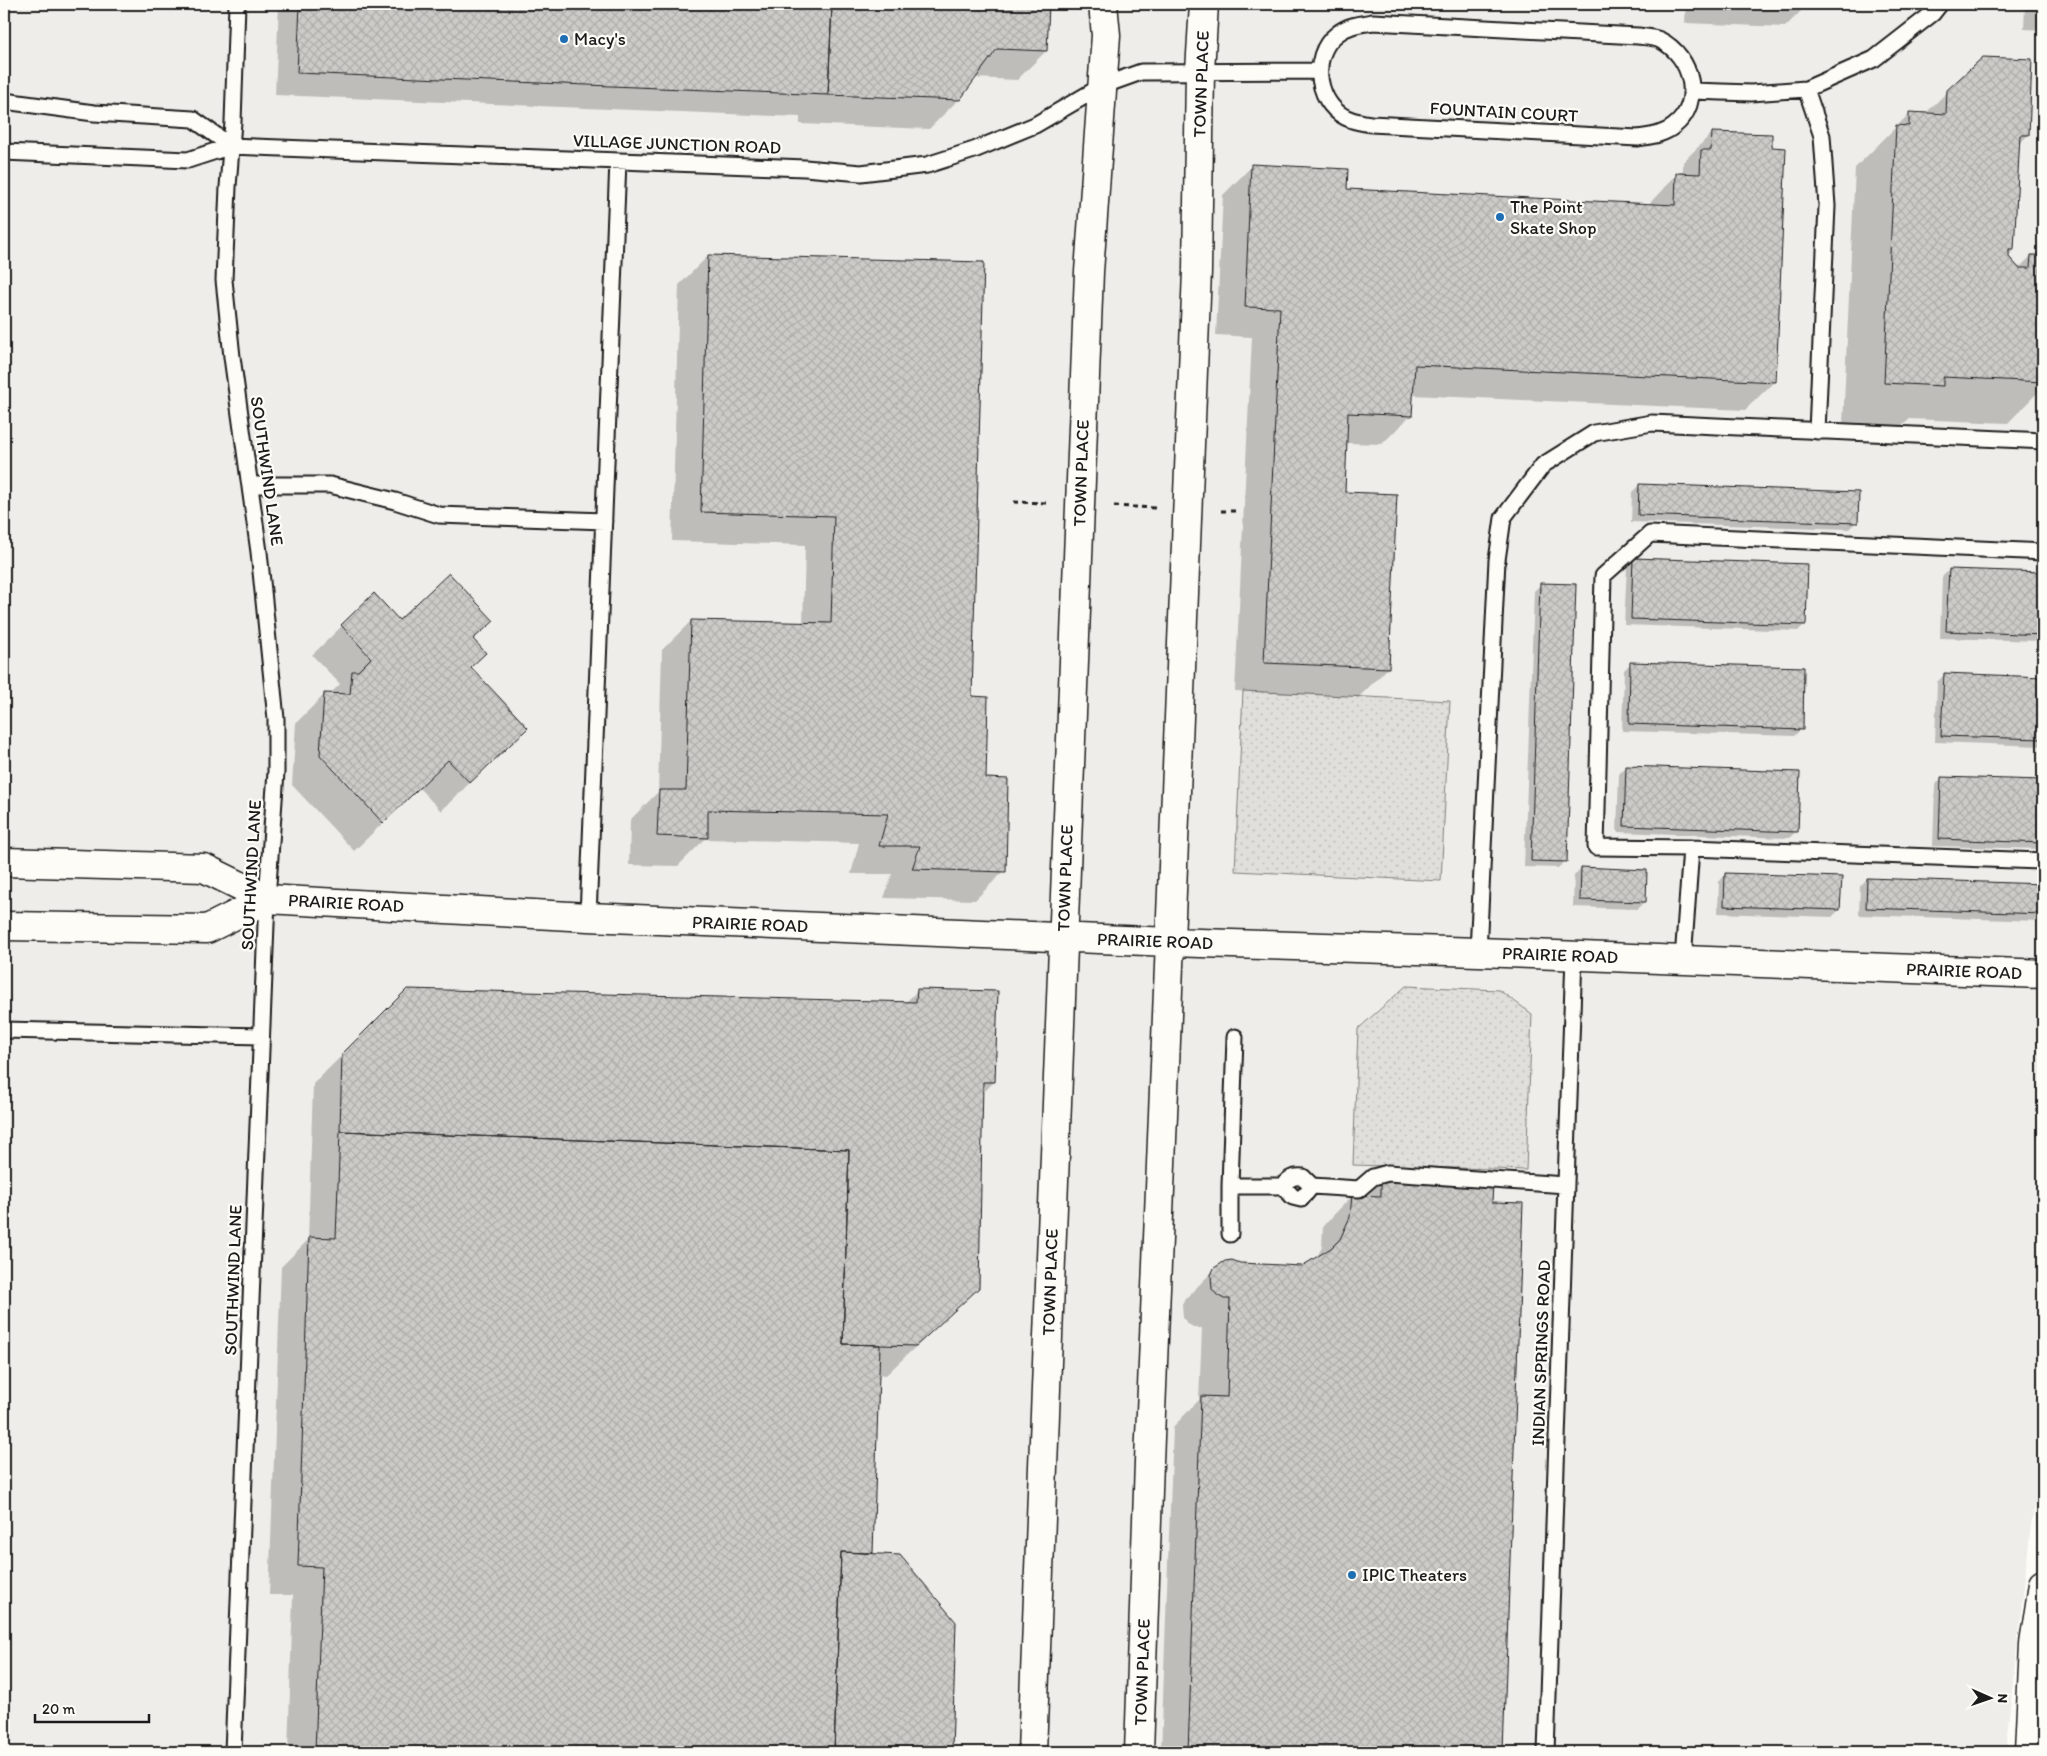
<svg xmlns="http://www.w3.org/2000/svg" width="2047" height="1756" font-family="Itim,sans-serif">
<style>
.built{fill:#eeede9}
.green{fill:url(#green-dots);stroke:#7e7e7c}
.shadow{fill:#0003}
.building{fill:url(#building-cross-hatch);stroke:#1c1c1c}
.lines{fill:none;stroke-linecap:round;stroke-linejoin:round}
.lane-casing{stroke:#1c1c1c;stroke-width:19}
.street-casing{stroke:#1c1c1c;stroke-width:31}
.path{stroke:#1c1c1c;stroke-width:3;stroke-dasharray:5 4;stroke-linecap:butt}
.lane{stroke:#fdfcf7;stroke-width:15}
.street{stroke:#fdfcf7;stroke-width:28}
.poi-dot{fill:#1f6fb2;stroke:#fdfcf7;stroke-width:2}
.labels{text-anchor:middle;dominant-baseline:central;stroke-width:4.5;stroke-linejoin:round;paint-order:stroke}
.poi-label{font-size:18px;fill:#1c1c1c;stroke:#fdfcf7;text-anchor:start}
.street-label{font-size:18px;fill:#1c1c1c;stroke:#fdfcf7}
</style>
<defs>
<pattern id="green-dots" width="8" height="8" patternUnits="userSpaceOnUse" patternTransform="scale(1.25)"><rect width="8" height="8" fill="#e0dfdb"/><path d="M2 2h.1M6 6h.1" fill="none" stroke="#c0bfbb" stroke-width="1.8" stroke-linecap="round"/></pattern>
<pattern id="building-cross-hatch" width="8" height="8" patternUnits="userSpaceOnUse" patternTransform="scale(1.25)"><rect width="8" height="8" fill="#cccbc8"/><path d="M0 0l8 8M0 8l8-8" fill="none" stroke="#afaeab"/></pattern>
</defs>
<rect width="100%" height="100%" fill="#fdfcf7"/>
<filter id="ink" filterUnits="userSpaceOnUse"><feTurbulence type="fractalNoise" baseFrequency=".02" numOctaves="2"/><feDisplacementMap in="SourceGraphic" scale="10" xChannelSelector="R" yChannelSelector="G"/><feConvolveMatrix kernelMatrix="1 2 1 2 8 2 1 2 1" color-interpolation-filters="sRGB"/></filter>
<g filter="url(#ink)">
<!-- built -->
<path class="built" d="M4,4H2043V1467L2031,1525L2007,1735L2008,1752H4Z"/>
<!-- green -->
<path class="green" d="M1243,691L1450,701L1441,881L1235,871Z
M1406,986L1499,990L1532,1014L1526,1170L1353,1165L1358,1029Z"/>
<!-- shadow -->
<path class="shadow" d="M279,4H1048L1046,51L1017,80L974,78L959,99L929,129L800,124V117L275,95Z
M1686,4H1808L1785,27L1685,23Z
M2025,4H2043V30L2024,29Z
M1948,91L2028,135L2019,144L2013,250L2008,257L2018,269L2031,256H2043V387L2008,423L1909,419L1900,427L1843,424L1855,168L1910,113L1925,114Z
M1712,133L1775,381L1745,410L1412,395L1411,415L1382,444L1346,443L1344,493L1388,668L1359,697L1235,691L1252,337L1216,335L1223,195L1252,166L1345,191L1648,205L1677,174L1683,170V162Z
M708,256L970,697L984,779L1004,871L975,900L884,898L892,874H851L859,843L705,839L678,866L629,865L630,820L658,792L662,650L691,621L803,624L805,545L672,541L679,285Z
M1639,485L1856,522L1849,529L1631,522L1632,492Z
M1634,559L1805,624L1798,631L1624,625L1627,566Z
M1949,570L2043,573V641L1940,638L1942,577Z
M1541,584L1565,861L1558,868L1524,867L1534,591Z
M374,595L399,622L492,621L472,640L469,668L526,728L441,811L419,788L354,851L292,785L296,723L325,694H330L340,684L312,655Z
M1631,663L1801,729L1794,736L1622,731L1624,670Z
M1944,675L2043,678V746L1935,742L1937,682Z
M1626,767L1797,831L1789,838L1617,832L1619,774Z
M1942,778L2043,781V849L1933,846L1935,785Z
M1581,868L1645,902L1638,909L1573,907L1574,876Z
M1726,874L1839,910L1832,917L1718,913L1719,882Z
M1867,879L2043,885V921L1859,915L1860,886Z
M408,990L905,1003L917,991L994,1082L982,1094L977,1288L886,1375L878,1374L872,1554L955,1623L950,1752H288L293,1595H269L281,1267L308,1240L313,1084Z
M1382,1181L1491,1203L1522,1204L1502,1752H1161L1173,1427L1199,1400L1202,1328H1195L1188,1324L1183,1318L1182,1305L1185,1299L1215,1269L1240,1265L1302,1267L1316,1259L1322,1247L1323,1226L1352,1196L1365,1197Z"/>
<!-- building -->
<path class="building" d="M300,4H832L828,95L297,73Z
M832,4H1049L1047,51L997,49L960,100L828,95Z
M1983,57L2032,59L2029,135H2020L2014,250H2009V257L2019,268H2030L2031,255H2043V382L1943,377V386L1884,383L1896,125L1909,126V112L1946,114L1947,90Z
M1712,132L1772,134V147L1786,148L1776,382L1415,365L1412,416L1348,413L1345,492L1397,494L1389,668L1264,663L1280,308L1245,307L1251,164L1348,169L1347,189L1675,205L1676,173L1700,174L1701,150H1711Z
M708,255L984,262L972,696L988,697L986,778L1008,779L1006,872L912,869L920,846H879L888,814L708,810V838L657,836L659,790H686L691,620L831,623L834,516L701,512Z
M1639,484L1859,492L1858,523L1638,515Z
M1633,558L1808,564L1806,625L1631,619Z
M1949,569L2043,572V635L1946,631Z
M449,573L494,621L473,639L486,653L471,667L528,728L470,783L448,760L383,823L320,755L324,693L350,694L352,671H358L371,658L341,625L374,593L399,620Z
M1540,583L1576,584L1567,862L1531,861Z
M1630,662L1804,667L1803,730L1629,724Z
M1944,673L2043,677V739L1941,736Z
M1626,766L1800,772L1798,832L1624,826Z
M1941,777L2043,780V843L1939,839Z
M1581,867L1647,870L1646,902L1580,900Z
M1725,873L1842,877L1840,910L1724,906Z
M1867,878L2043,884V914L1866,908Z
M407,989L916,1002L917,989L998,991L995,1082H983L979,1288L916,1346L843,1344L849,1150L340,1131L342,1054Z
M340,1131L849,1150L843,1344L880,1345L873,1553L841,1552L834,1752H315L322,1567L298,1566L309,1237L336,1238Z
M1381,1179L1493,1184L1492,1202L1523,1203L1503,1752H1188L1201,1396L1227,1397L1230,1299H1224L1217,1295L1212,1289L1211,1275L1214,1268L1225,1261L1232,1260L1240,1263L1302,1266L1331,1248L1340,1239L1350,1217L1352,1195L1381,1196Z
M841,1552L900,1555L956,1622L952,1752H834Z"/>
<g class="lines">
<!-- lane casing -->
<g class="lane-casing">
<path id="lane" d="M1373,22L1638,36C1645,37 1654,37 1660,40C1692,56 1704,103 1674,126C1663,135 1651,136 1638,138L1371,124C1365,123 1358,122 1352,120C1317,109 1308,56 1337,34C1348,25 1360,24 1373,22Z
M1806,89L1822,136L1827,206L1817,431
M1692,91L1751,93L1806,89L1874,59L1933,13L1940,4
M4,101L94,113L193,119L231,146
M4,152L188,160L231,146L805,168L861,173L927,165L974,150L1035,125L1102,86L1141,72L1319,71
M250,485H330L395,501L439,515L604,521
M2043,552L1650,534L1603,576L1596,847L1691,848L2043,861
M588,917L618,161
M1478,952L1497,560L1503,518L1543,465L1594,433L1652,423L2043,441
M1683,960L1691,848
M4,1030L261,1036
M1235,1037L1230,1186H1283C1289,1178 1293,1176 1303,1177L1312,1186L1359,1189L1373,1177L1388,1173L1566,1185
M1283,1186L1293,1197L1301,1199L1312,1186
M1230,1234V1186
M233,1752L267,899L276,772V719L259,552L232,357L224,280L228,187L233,122L237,4
M1546,1752L1574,956"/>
</g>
<!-- street casing -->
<g class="street-casing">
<path id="street" d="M4,862L204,868L267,899L588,917L1170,942L1478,952L2043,974
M4,926L207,929L267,899
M1032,1752L1089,272L1106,35L1103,4
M1139,1752L1149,1462L1197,271L1200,71L1204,4
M2029,1752L2034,1644L2043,1584"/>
</g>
<!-- path -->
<path class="path" d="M1014,502L1048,503
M1114,506L1155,508
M1221,511H1237"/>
<!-- lane -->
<use href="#lane" class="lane"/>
<!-- street -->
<use href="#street" class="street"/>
</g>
</g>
<!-- markers -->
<g class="poi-dot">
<circle cx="564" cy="39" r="5"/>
<circle cx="1500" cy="217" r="5"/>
<circle cx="1352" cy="1575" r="5"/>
</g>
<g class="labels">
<!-- poi labels -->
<g class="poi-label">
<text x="574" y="39">Macy's</text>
<text x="1510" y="207">The Point<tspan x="1510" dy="21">Skate Shop</tspan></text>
<text x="1362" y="1575">IPIC Theaters</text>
</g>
<!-- street labels -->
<g class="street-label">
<text transform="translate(1201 84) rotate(-88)">TOWN PLACE</text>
<text transform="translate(1504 112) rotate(3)">FOUNTAIN COURT</text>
<text transform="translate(677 144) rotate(2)">VILLAGE JUNCTION ROAD</text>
<text transform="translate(267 471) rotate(82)">SOUTHWIND LANE</text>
<text transform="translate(1081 473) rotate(-88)">TOWN PLACE</text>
<text transform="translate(251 875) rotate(-87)">SOUTHWIND LANE</text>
<text transform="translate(1065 878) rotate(-88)">TOWN PLACE</text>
<text transform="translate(346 903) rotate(3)">PRAIRIE ROAD</text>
<text transform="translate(750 924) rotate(2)">PRAIRIE ROAD</text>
<text transform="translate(1155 941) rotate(2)">PRAIRIE ROAD</text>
<text transform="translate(1560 955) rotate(2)">PRAIRIE ROAD</text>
<text transform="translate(1964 971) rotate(2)">PRAIRIE ROAD</text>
<text transform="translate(233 1280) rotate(-88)">SOUTHWIND LANE</text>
<text transform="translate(1050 1282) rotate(-88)">TOWN PLACE</text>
<text transform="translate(1541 1353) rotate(-88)">INDIAN SPRINGS ROAD</text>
<text transform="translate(1142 1672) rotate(-88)">TOWN PLACE</text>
</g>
</g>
<!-- margin -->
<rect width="2047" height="1756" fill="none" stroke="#fdfcf7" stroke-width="20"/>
<rect x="10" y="10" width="2027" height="1736" fill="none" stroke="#1c1c1c" stroke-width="2" filter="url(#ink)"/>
<!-- north arrow -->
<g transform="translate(1990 1698) rotate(92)" stroke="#fdfcf7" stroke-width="4" paint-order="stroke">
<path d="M0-4L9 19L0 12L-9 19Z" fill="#1c1c1c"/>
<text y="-8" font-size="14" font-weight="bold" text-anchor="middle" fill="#1c1c1c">N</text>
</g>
<!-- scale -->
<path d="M35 1714v8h114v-8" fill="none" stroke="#1c1c1c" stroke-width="2.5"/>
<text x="42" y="1714" font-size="15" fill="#1c1c1c" stroke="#fdfcf7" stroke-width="4" paint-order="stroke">20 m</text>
</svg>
